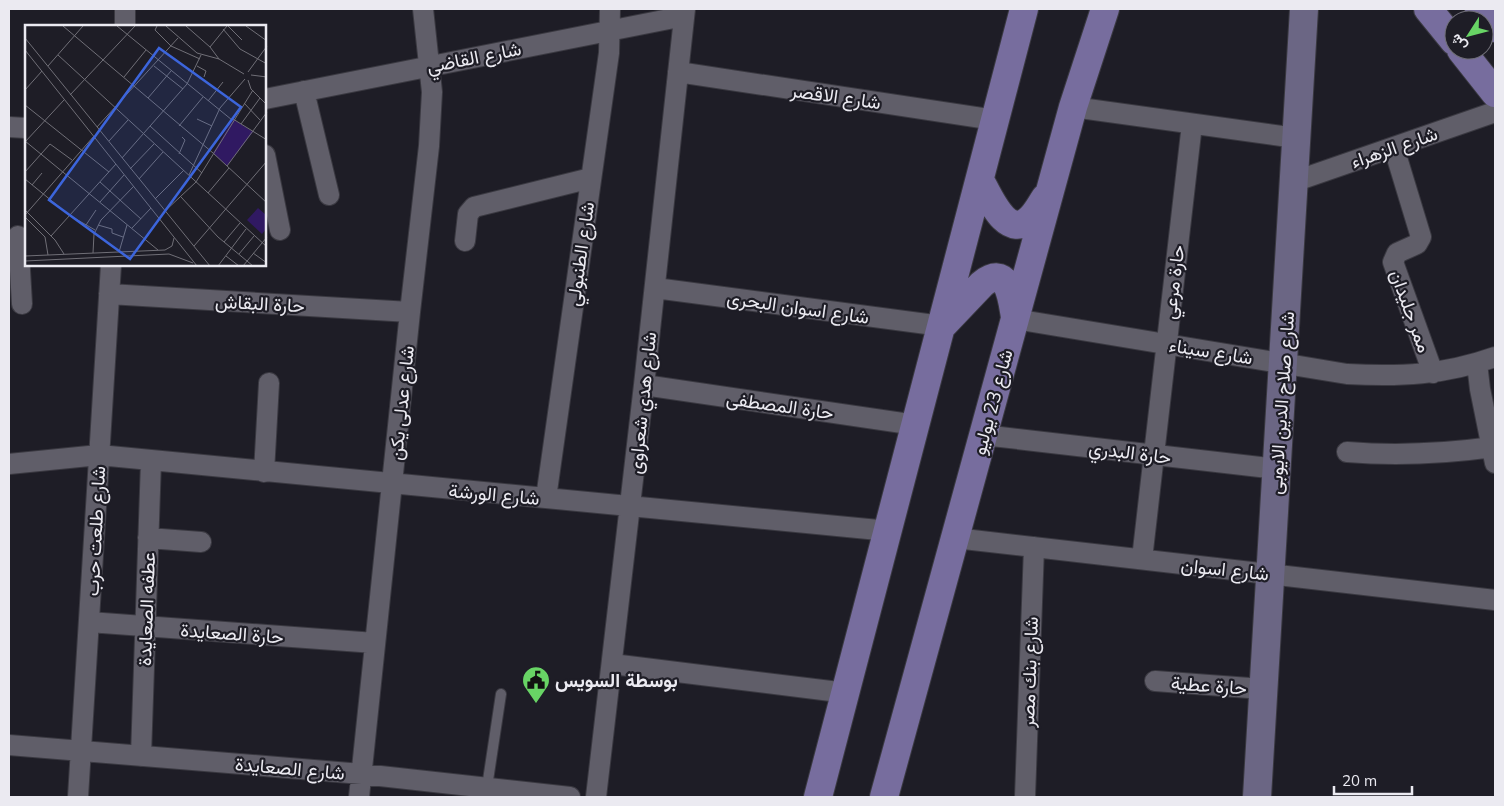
<svg xmlns="http://www.w3.org/2000/svg" width="1504" height="806" font-family="Mulish,Vazirmatn,sans-serif">
<style>
.lines{fill:none;stroke-linecap:round;stroke-linejoin:round}
.lane-casing{stroke:#3a3941;stroke-width:12}
.street-casing{stroke:#3a3941;stroke-width:22}
.secondary-casing{stroke:#3a3941;stroke-width:30}
.primary-casing{stroke:#3a3941;stroke-width:30}
.lane{stroke:#605e69;stroke-width:10}
.street{stroke:#605e69;stroke-width:20}
.secondary{stroke:#6b6684;stroke-width:28}
.primary{stroke:#776d9e;stroke-width:28}
.labels{text-anchor:middle;dominant-baseline:central;stroke-width:4.5;stroke-linejoin:round;paint-order:stroke}
.street-label{font-size:19px;fill:#ebeaf1;stroke:#1e1d26}
.poi-label{font-size:19px;font-weight:bold;fill:#ebeaf1;stroke:#1e1d26;text-anchor:start}
.inset-road{fill:none;stroke:#706f77;stroke-width:1}
.view{fill:#3c65dc;fill-opacity:0.15;stroke:#3c65dc;stroke-width:2.5}
.inset-edge{fill:none;stroke:#ebeaf1;stroke-width:2.5}
</style>
<rect width="100%" height="100%" fill="#1e1d26"/>
<g class="lines">
<!-- lane casing -->
<g class="lane-casing">
<path id="lane" d="M487,787L501,694"/>
</g>
<!-- street casing -->
<g class="street-casing">
<path id="street" d="M125,26V9
M678,72L995,120
M304,91L329,195
M265,99L684,16
M1073,107L1296,138
M9,127L26,128
M1394,148L1421,237L1417,244L1397,253L1393,262L1433,373
M265,155L280,230
M1293,182L1495,112
M18,236L22,304
M465,241L468,214L474,207L591,178
M655,288L942,326
M109,294L410,312
M1015,319L1347,374C1400,377 1444,375 1495,357
M1477,363L1480,389L1495,463
M644,385L916,425
M983,435L1277,469
M1347,452C1398,456 1442,454 1493,447
M9,464L99,455L889,531
M264,472L269,383
M546,498L609,53L610,9
M148,538L201,542
M955,538L1495,600
M1142,559L1192,124
M89,622L375,643
M612,664L847,693
M1155,681L1263,689
M9,745L362,774L570,797
M141,756L151,461
M78,797L111,265
M359,797L410,312L429,146L432,92L423,9
M596,797L644,385L685,9
M1025,797L1034,547"/>
</g>
<!-- secondary casing -->
<g class="secondary-casing">
<path id="secondary" d="M1257,797L1304,9"/>
</g>
<!-- primary casing -->
<g class="primary-casing">
<path id="primary" d="M1428,9L1454,41
M1479,9L1495,28
M1461,50L1495,93
M980,180C989,196 1007,242 1031,218C1037,212 1041,204 1045,198
M943,325L982,284C1009,262 1012,300 1015,317
M818,797L1024,9
M884,797L1073,107L1105,9"/>
</g>
<!-- lane -->
<use href="#lane" class="lane"/>
<!-- street -->
<use href="#street" class="street"/>
<!-- secondary -->
<use href="#secondary" class="secondary"/>
<!-- primary -->
<use href="#primary" class="primary"/>
</g>
<!-- icons -->
<defs>
<g id="civic-pin" transform="scale(1.4375)"><path d="M0 17L-7.5 6A9.5 9.5 0 1 1 7.5 6Z" fill="#68d465" stroke="#1e1d26"/><path d="M-.6-6.5H3V-4.5H.6V-3L4-1V1h2V6H-6V1h2V-1L-.6-3ZM-1.2 2.5V6h2.4V2.5Z" fill="#111"/></g>
</defs>
<g fill-rule="evenodd">
<use href="#civic-pin" x="536" y="680"/>
</g>
<g class="labels">
<!-- street labels -->
<g class="street-label">
<text transform="translate(474 57) rotate(-11)">شارع القاضي</text>
<text transform="translate(836 96) rotate(8)">شارع الاقصر</text>
<text transform="translate(1394 147) rotate(-19)">شارع الزهراء</text>
<text transform="translate(580 254) rotate(-82)">شارع الطنبولي</text>
<text transform="translate(1173 282) rotate(-83)">حارة مرعي</text>
<text transform="translate(260 303) rotate(3)">حارة البقاش</text>
<text transform="translate(798 307) rotate(8)">شارع اسوان البحرى</text>
<text transform="translate(1411 311) rotate(70)">ممر جليدان</text>
<text transform="translate(1211 351) rotate(9)">شارع سيناء</text>
<text transform="translate(992 402) rotate(-75)">شارع 23 يوليو</text>
<text transform="translate(401 403) rotate(-84)">شارع عدلى يكن</text>
<text transform="translate(642 403) rotate(-84)">شارع هدي شعراوى</text>
<text transform="translate(1281 403) rotate(-86)">شارع صلاح الدين الايوبى</text>
<text transform="translate(780 405) rotate(8)">حارة المصطفى</text>
<text transform="translate(1130 452) rotate(7)">حارة البدري</text>
<text transform="translate(494 494) rotate(5)">شارع الورشة</text>
<text transform="translate(95 531) rotate(-87)">شارع طلعت حرب</text>
<text transform="translate(1225 569) rotate(6)">شارع اسوان</text>
<text transform="translate(146 609) rotate(-88)">عطفه الصعايدة</text>
<text transform="translate(232 633) rotate(4)">حارة الصعايدة</text>
<text transform="translate(1029 672) rotate(-88)">شارع بنك مصر</text>
<text transform="translate(1209 685) rotate(4)">حارة عطية</text>
<text transform="translate(290 768) rotate(5)">شارع الصعايدة</text>
</g>
<!-- poi labels -->
<g class="poi-label">
<text x="555" y="680">بوسطة السويس</text>
</g>
</g>
<!-- overview -->
<g transform="translate(25 25)">
<rect width="241" height="241" fill="#1e1d26"/>
<path d="M208,94L228,107L202,141L188,128ZM233,183L241,190V204L237,209L222,195Z" fill="#301962"/>
<path class="inset-road" d="M38,1L188,128L242,178M92,1L207,95M132,1L130,5L146,21L175,34M141,1L172,28L194,34L219,49M161,1L185,22L194,34M203,1L217,15M221,1L242,16M198,4L215,24L242,39M0,13L185,241M185,22L202,1M0,25L172,241M33,30L242,222M23,41L58,1M129,41L158,64M172,41L181,46L179,52M223,47L242,21M226,50L242,52M99,52L121,25M223,55L226,64L242,80M0,65L17,46M45,70L110,1M123,73L146,46M183,76L198,57M219,78L235,95M0,80L84,147M172,94L187,101M208,94L242,115M216,99L235,73M125,101L177,148M154,101L178,72M72,102L153,13M0,116L133,225M84,116L103,95M0,117L39,75M154,129L160,115L157,112M97,133L162,59L176,30M202,141L242,87M105,144L129,119M0,147L25,119L47,135M164,150L195,83L220,54M0,154L44,190L70,205M114,154L138,127M75,157L116,194M7,160L17,148M183,168L204,143M156,172L193,212L228,241M130,174L159,145M75,177L99,150M0,185L30,215L39,229M140,186L171,157L228,65M0,190L69,111M0,192L20,212L23,230M61,200L71,185M73,200L87,204V208L98,212M107,203L126,183M26,211L91,139M199,217L215,198M169,221L242,136M94,227L102,200M68,228L69,209L76,195L109,161M228,228L242,238M214,229L229,211M0,231L140,225L147,221L149,213M201,231L214,241M0,236L144,229L168,238M193,241L221,204M218,241L242,212"/>
<path class="view" d="M134,23L216,82L105,234L24,175Z"/>
<rect width="241" height="241" class="inset-edge"/>
</g>
<!-- border -->
<rect width="1504" height="806" fill="none" stroke="#ebeaf1" stroke-width="20"/>
<!-- north arrow -->
<g transform="translate(1469 35) rotate(234)"><circle r="24" fill="#1e1d26" stroke="#706f77"/>
<path d="M0-4L9 19L0 12L-9 19Z" fill="#68d465"/>
<text y="-8" font-size="14" font-weight="bold" text-anchor="middle" fill="#ebeaf1">ش</text>
</g>
<!-- scale -->
<path d="M1334 786v8h78v-8" fill="none" stroke="#ebeaf1" stroke-width="2.5"/>
<text x="1342" y="786" font-size="15" fill="#ebeaf1" stroke="#1e1d26" stroke-width="4" paint-order="stroke">20 m</text>
</svg>
